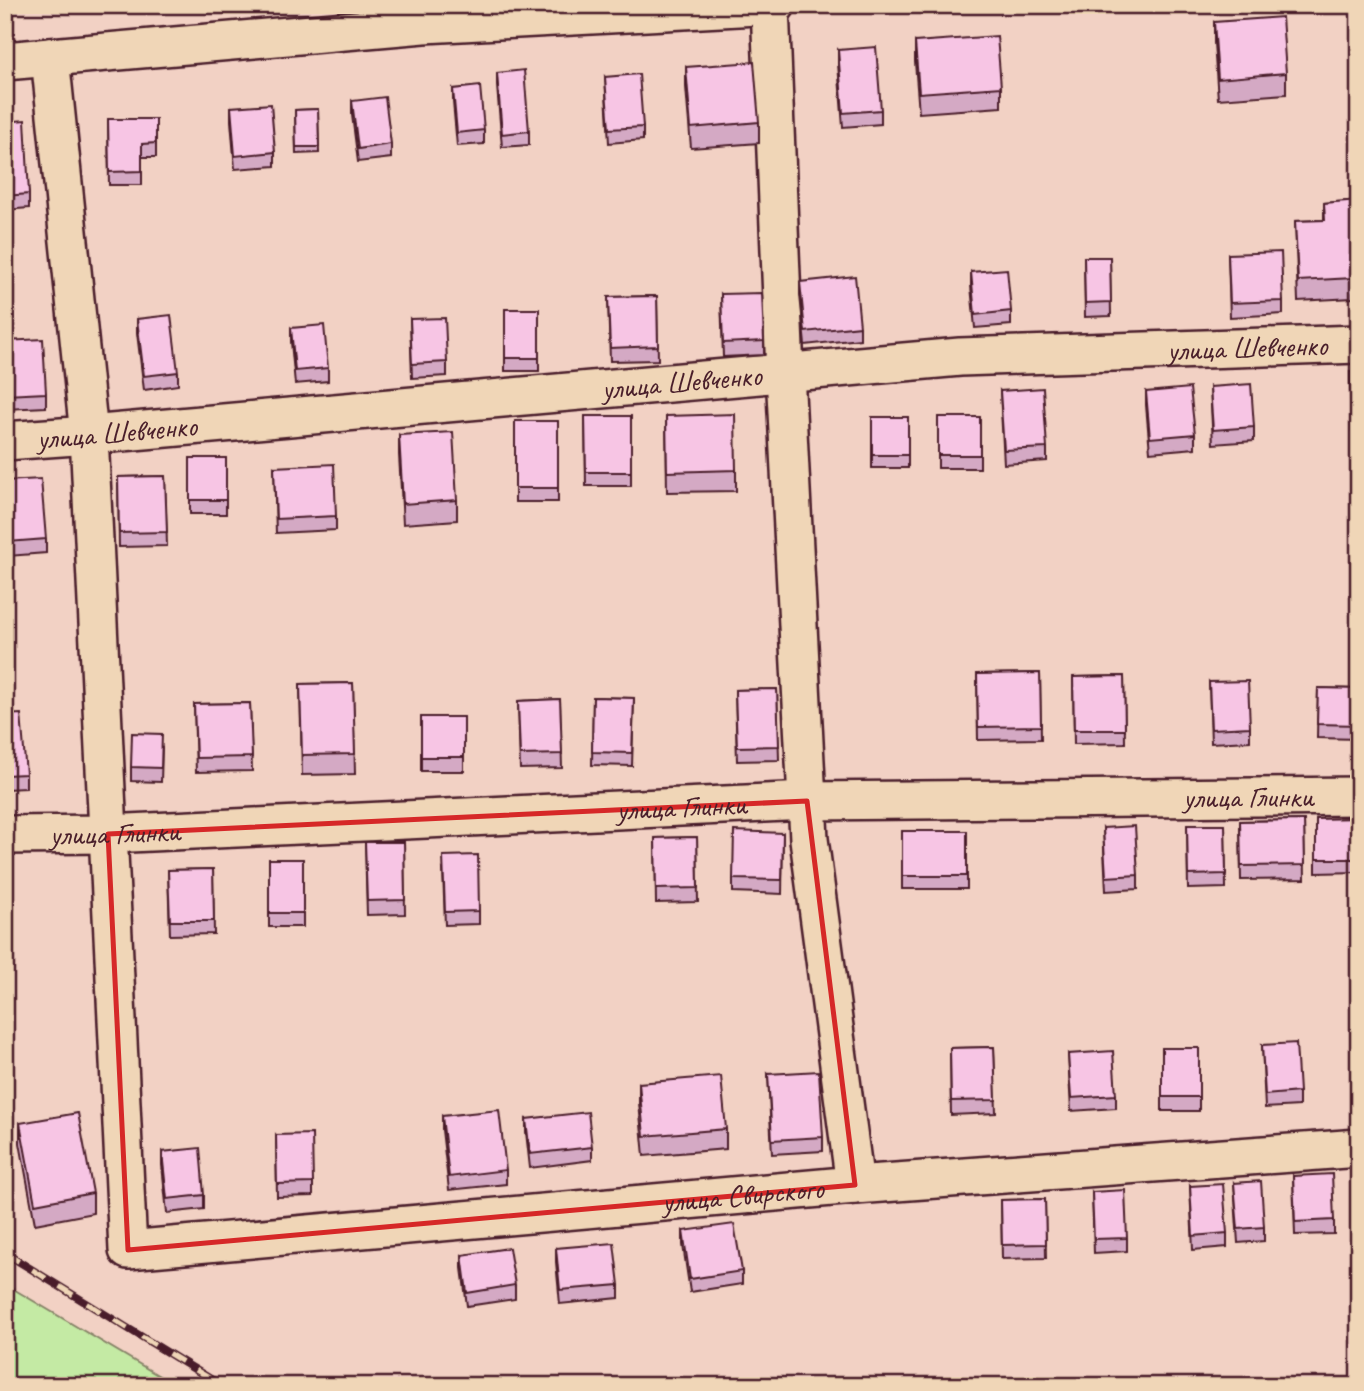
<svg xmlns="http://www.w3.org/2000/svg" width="1364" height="1391" font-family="Caveat,sans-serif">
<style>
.green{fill:#c4eaa4;stroke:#878468;stroke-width:2}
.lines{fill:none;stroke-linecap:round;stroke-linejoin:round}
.minor-casing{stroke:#4a1f2b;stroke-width:42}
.minor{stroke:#f0d6b7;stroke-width:37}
.rail-casing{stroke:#4a1f2b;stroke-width:8}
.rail{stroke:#f0d6b7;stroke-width:5;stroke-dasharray:16;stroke-linecap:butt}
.wall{fill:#d4a9c4;stroke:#4a1f2b;stroke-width:2}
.building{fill:#f7c5e4;stroke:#4a1f2b;stroke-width:2}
.marked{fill:none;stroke:#d62828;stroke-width:5;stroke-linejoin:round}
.labels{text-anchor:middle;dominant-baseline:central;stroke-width:7;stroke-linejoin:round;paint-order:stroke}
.street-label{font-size:30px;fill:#4a1f2b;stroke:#f0d6b7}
</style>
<rect width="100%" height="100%" fill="#f2d1c4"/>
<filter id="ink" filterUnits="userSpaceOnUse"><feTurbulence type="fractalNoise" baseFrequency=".0143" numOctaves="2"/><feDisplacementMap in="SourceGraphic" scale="14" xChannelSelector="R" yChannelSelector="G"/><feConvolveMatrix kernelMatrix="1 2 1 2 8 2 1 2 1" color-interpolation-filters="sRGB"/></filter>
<g filter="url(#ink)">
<!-- green -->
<path class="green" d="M5,1284L176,1386H5Z"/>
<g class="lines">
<!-- minor casing -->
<g class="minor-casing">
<g id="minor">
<path d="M770,6L785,373L809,839L855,1185"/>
<path id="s1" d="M50,57L89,435L128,1250L855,1185L1359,1148"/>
<path d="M5,61L424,24L776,5"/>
<path id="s2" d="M5,441L89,435L960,357L1359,344"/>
<path id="s3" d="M5,835L108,834L807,801L1359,796"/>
</g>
</g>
<!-- minor -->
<use href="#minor" class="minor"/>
<!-- rail casing -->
<g class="rail-casing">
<path id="rail" d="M5,1253L222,1386"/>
</g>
<!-- rail -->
<use href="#rail" class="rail"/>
</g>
<!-- wall -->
<path class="wall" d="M1214,22L1286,73V94L1218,99L1214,43Z
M915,42L1001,87V107L919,113L915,62Z
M838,50L881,110V124L843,127L838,64Z
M686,67L759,122V143L691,148L686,87Z
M497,73L529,131V145L502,147L497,86Z
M605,77L643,127V140L609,143Z
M453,89L484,130V144L457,146L453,102Z
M352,101L391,144V158L358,162L352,115Z
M231,107L275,152V166L235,169L231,121Z
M318,109L319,153L296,154L295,110Z
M108,119H156V157H142V185H109Z
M5,122L29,194V208L5,210Z
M1359,200V293H1353V298L1298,301L1295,221L1324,220V203Z
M1228,254L1283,301V314L1230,317Z
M1084,257H1110L1111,316L1085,317Z
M971,272L1011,311V325L975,328L971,286Z
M800,282L860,326V339L805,345L800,295Z
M721,294L764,341V355L723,357Z
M657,296L658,360L610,361L608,297Z
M505,309H539V371H505Z
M137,319L178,372V385L144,390L137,333Z
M410,319L447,362V376L412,378Z
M291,328L328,368V381L295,384L291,342Z
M5,341L46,393V407L5,409Z
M1350,372H1359V431H1352Z
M1210,387L1254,427V441L1213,444Z
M1000,391L1047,448V461L1004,464Z
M1146,392L1195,434V448L1150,452L1146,405Z
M585,416H631V486H586Z
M666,416L736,470V491L667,492Z
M872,417H908V468H872Z
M938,417H980V468H938Z
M515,421H558V502H515Z
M399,435L457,500V520L403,524L399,455Z
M190,458H226V514H190Z
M274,467L336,516V530L276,533Z
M165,476L167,546L119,547L118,477Z
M5,481L46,539V553L8,556L5,524Z
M1040,673L1041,739L978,740L977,674Z
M1124,676L1125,743L1074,744L1073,677Z
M1209,682L1250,727V741L1211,743Z
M353,683L355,774L302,775L300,684Z
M1318,688L1359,689V739L1317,738Z
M777,689L779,760L737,761L735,690Z
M593,697L634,698L632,766L592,765Z
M560,699L562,768L520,769L518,701Z
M250,703L252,771L196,772L194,704Z
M5,715L26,774V788L5,789Z
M421,717H464V771H421Z
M162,748L161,782L131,781V767Z
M1359,818V872L1316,873V819Z
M1304,820L1305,879L1241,880L1240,821Z
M1187,825H1225L1226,888L1188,889Z
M1103,828L1138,875V889L1106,891Z
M902,831H967V889H902Z
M783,833L782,894L733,892V879Z
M697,837L698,902L656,903L655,838Z
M365,842H404L405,914L367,915Z
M269,859H303V927H269Z
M213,869L214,934L170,935L168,870Z
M443,870L479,911V924L445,925Z
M1262,1045L1299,1092V1106L1265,1108Z
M994,1047L996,1113L951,1115L950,1048Z
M1162,1048H1199V1111H1162Z
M1068,1054L1116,1095V1108L1071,1111Z
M768,1074L823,1137V1151L772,1154Z
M639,1083L726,1129V1149L644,1156L639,1103Z
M442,1116L506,1170V1184L449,1190L442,1130Z
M526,1119L592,1147V1160L530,1168L526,1132Z
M20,1123L93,1193V1213L35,1224L20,1143Z
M276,1135L313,1183V1196L277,1197Z
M162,1152L204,1195V1209L167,1213L162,1165Z
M1293,1176L1334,1220V1234L1295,1235Z
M1234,1183L1264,1227V1241L1238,1243Z
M1190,1186L1227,1233V1247L1193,1250Z
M1092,1192L1127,1238V1251L1094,1253Z
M1045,1199L1046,1258L1002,1259L1001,1200Z
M683,1231L742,1271V1284L690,1292L683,1245Z
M556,1248L619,1285V1298L560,1304L556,1262Z
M462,1255L515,1285V1299L467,1306L462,1268Z"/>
<!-- building -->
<path class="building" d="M1282,17L1286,73L1218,79L1214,22Z
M997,36L1001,87L919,93L915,42Z
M876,47L881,110L843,113L838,50Z
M754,62L759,122L691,128L686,67Z
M524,70L529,131L502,134L497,73Z
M639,74L643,127L609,129L605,77Z
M480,86L484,130L457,133L453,89Z
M385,97L391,144L358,149L352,101Z
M271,104L275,152L235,156L231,107Z
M318,109L319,147H296L295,110Z
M108,119H156V143L142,144V171L109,172Z
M25,120L29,194L5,196V122Z
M1359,200V273H1352L1353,278L1298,281L1295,221L1325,220L1324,203Z
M1281,252L1283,301L1230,303L1228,254Z
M1084,257H1110L1111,302L1085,303Z
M1007,269L1011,311L975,315L971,272Z
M855,276L860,326L805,332L800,282Z
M762,293L764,341L723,343L721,294Z
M657,296L658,346L610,348L608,297Z
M505,309H539V358H505Z
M171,315L178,372L144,376L137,319Z
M445,318L447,362L412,364L410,319Z
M324,325L328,368L295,371L291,328Z
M43,339L46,393L5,395V341Z
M1350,372H1359V417H1352Z
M1251,384L1254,427L1213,430L1210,387Z
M1043,388L1047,448L1004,450L1000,391Z
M1190,388L1195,434L1150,438L1146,392Z
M735,414L736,470L667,472L666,416Z
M585,416H631V472H586Z
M872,417H908V455H872Z
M938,417H980V455H938Z
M515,421H558V488H515Z
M453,432L457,500L403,504L399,435Z
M190,458H226V500H190Z
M334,464L336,516L276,519L274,467Z
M165,476L167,532L119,533L118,477Z
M41,479L46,539L8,542L5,510V481Z
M1040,673L1041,726L978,727L977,674Z
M1124,676L1125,730H1074L1073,677Z
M1248,681L1250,727L1211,729L1209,682Z
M353,683L355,754L302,755L300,684Z
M1318,688L1359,689V725L1317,724Z
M777,689L779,746L737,747L735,690Z
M593,697L634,698L632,753L592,752Z
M560,699L562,754L520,755L518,701Z
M250,703L252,757L196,758L194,704Z
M21,714L26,774L5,775V715Z
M421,717H464V757H421Z
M132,733L162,734L161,768L131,767Z
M1359,818V859H1316V819Z
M1304,820L1305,865L1241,866L1240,821Z
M1187,825H1225L1226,874L1188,875Z
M1135,826L1138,875L1106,877L1103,828Z
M734,831L783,833L782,880L733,879Z
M902,831H967V876H902Z
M697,837L698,888L656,889L655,838Z
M365,842H404L405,900L367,901Z
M478,855L479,911L445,912L443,856Z
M269,859H303V913H269Z
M213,869L214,921H170L168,870Z
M1296,1043L1299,1092L1265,1095L1262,1045Z
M994,1047L996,1100L951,1101L950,1048Z
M1162,1048H1199V1097H1162Z
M1113,1051L1116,1095L1071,1098L1068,1054Z
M819,1071L823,1137L772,1140L768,1074Z
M721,1076L726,1129L644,1136L639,1083Z
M499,1110L506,1170L449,1177L442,1116Z
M588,1112L592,1147L530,1154L526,1119Z
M78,1113L93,1193L35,1204L20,1123Z
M312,1134L313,1183L277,1184L276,1135Z
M200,1148L204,1195L167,1199L162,1152Z
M1332,1174L1334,1220L1295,1222L1293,1176Z
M1261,1181L1264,1227L1238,1229L1234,1183Z
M1223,1184L1227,1233L1193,1236L1190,1186Z
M1125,1190L1127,1238L1094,1239L1092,1192Z
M1045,1199L1046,1244L1002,1245L1001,1200Z
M734,1224L742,1271L690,1279L683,1231Z
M614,1243L619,1285L560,1290L556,1248Z
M509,1248L515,1285L467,1293L462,1255Z"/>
</g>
<!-- marked area -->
<path class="marked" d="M807,801L855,1185L128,1250L108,834Z"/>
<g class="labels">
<!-- street labels -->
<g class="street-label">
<text stroke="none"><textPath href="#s2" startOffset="1246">улица Шевченко</textPath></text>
<text stroke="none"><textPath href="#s2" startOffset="679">улица Шевченко</textPath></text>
<text stroke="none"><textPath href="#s2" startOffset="112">улица Шевченко</textPath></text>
<text stroke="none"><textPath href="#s3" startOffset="1244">улица Глинки</textPath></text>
<text stroke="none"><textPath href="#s3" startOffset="677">улица Глинки</textPath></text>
<text stroke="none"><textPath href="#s3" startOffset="110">улица Глинки</textPath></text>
<text stroke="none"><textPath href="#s1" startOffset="1813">улица Свирского</textPath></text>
</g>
</g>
<!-- margin -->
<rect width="1364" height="1391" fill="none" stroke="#f0d6b7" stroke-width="28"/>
<rect x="14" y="14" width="1336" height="1363" fill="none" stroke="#4a1f2b" stroke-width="2.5" filter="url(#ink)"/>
</svg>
